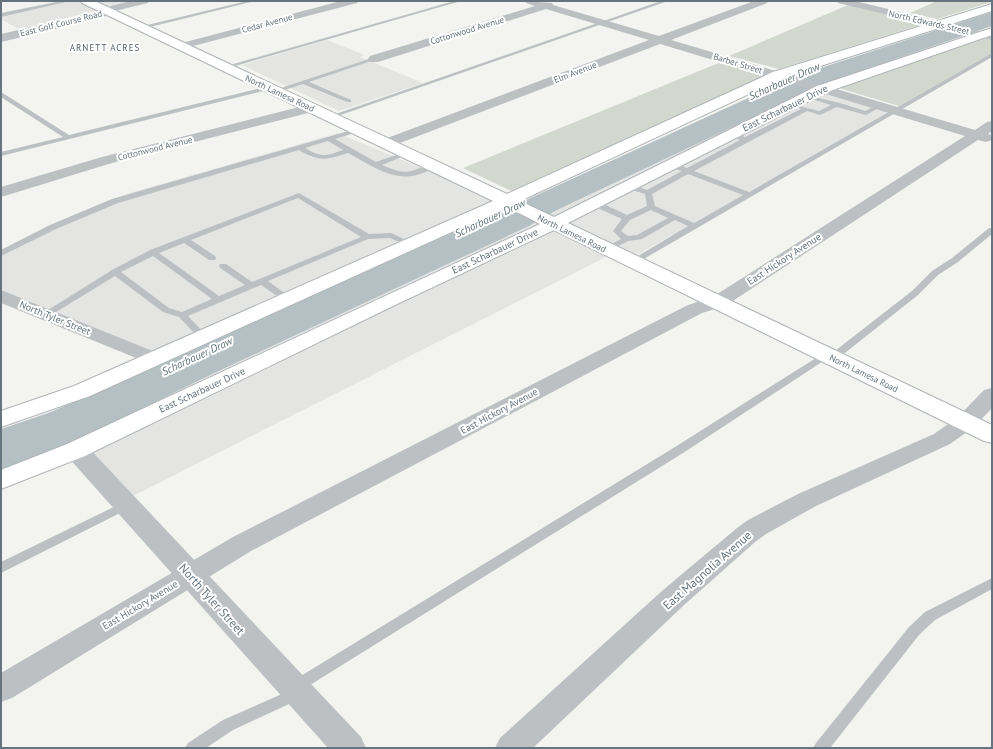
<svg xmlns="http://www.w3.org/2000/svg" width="993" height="749" font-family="'PT Sans',sans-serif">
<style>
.built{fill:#e4e5e3}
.green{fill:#d3d8cf}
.water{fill:#b5c0c4}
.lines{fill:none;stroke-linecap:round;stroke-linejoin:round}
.secondary-casing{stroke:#afb4b7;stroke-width:2}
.service{fill:#bcc0c3;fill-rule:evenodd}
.minor{fill:#bcc0c3;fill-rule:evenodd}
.tertiary{fill:#bcc0c3;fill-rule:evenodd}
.secondary{fill:#fff;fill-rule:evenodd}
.labels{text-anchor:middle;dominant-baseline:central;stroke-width:4;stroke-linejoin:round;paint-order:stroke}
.far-street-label{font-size:9px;fill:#65747e;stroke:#fff}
.far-neighbourhood-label{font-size:9px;letter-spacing:1px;fill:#525d64;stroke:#fff}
.street-label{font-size:10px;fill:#65747e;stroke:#fff}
.water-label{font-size:11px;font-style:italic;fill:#61757b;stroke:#fff}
.near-street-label{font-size:12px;fill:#65747e;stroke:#fff}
</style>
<rect width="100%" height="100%" fill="#f3f3ef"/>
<!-- built -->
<path class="built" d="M65,1H132L20,30L1,19V15Z
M327,40L365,55L360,57L423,83L339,111L242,65Z
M800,82L893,110L628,260L614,253L123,501L58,430L194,366L1,295V250L30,235L76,214L130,193L338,133L524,211Z"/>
<!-- green -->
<path class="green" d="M937,1H992V2L937,19L910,13Z
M848,5L923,24L779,69L729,56Z
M982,38L992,39V53L899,106L842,89L840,87Z
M721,62L764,75L765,79L517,191H511L463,168Z"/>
<!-- water -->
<path class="water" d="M992,12V26L823,84L555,211L529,226L208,376L43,457L1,471V429L51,412L526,200L796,76Z"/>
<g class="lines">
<!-- secondary casing -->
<g class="secondary-casing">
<path id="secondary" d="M81,1H95L507,194L773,72L992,4V11L783,78L520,201L554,217L817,86L992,28V35L827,92L568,223L992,425V443L984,441L554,230L393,306L85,456L1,489V470L67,444L540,224L507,207L90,396L1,427V411L74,386L493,201L82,3Z"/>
</g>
<!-- service -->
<path class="service" d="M61,1H70L1,17V13Z
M247,1H255L142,29L139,27Z
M454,1H461L228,68L223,67Z
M661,1H668L332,118L327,117Z
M992,53V57L635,264H629L628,262L688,226L675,220L642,239L628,241L609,251H603L602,249L621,239L613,231L622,219L591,205V201H597L627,215L647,206L645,194L626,188V184H632L647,190L682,171L668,167V163H674L687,168L740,140L729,135V133H733L745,137L801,109L798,107L799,106L819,111L831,105L805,97V95L840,103L865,111L877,105L882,106L866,115L837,107L820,115L807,111L694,171L749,192ZM688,174L743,195L694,223L655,206L652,194ZM651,210L668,218L637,235L628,236L621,231L630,220Z
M372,58L377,59L309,82L351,100V102H347L303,84L275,93L272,91Z
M269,86L271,87V89L1,156V152L63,137L1,97V92L69,135Z
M359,128L362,130L361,131L335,139L376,162L405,152H409V154L382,165C410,177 406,171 433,164L437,166C433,169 428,171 423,173C395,184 373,166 348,153C327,160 319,162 299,150L118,203L56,229L1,256V250L50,225L112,199ZM328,141L343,150C326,156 322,158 305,148Z
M299,193L369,234L391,233L415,244L414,246H408L390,238L368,239L268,281L290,297L291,299L290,301H284L261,285L188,316L208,337L203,340L200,339L179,317L163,312L115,276L48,317H42L40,315L112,270L150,250ZM298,198L361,237L252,282L226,264H220L219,266L220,268L245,285L219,296L159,253L184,243L209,260H215L216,258L215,256L191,240ZM153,256L212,299L182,312L169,308L121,272Z
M989,228H992V234L958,262L938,275L918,295L836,360L833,361L828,358L683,453L302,690L304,694L302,698L233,730L206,748H185L188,743L223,720L291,690L289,686L291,682L675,447L824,353L827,352L831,354L912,291L932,271L952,258Z
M126,501L130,502L132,505L130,508L1,573V562Z
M992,578V589L935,620L919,635L830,748H813L816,743L909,627L925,612Z"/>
<!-- minor -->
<path class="minor" d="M341,1H358L357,3L182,49L178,48L176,46L178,44Z
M525,1L552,3L553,5L659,36L754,1H768L767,3L671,40L975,130L987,122L992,121V131L988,134L991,135L992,140L986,142L978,140L725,306L702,313L251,551L12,698L1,702V673L233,537L688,305L711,298L965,136L660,44L392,146L387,147L382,146L380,143L382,140L649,40L546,9L378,62H370L368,59L370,56L535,6L526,3Z
M837,1H855L992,34V40L838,3Z
M311,104L316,105L318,108L316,111L112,163L1,197V187L102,157Z
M1,290L160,354L163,358L160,362L153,364L146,362L1,303Z
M992,388V408L974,427L950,444L816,506L766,534L755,542L683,606L533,748H495L500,738L663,590L737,528L748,520L798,494L934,434L958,417L984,390Z"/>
<!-- tertiary -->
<path class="tertiary" d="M131,1H149L148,3L119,10L101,18L1,42V34L93,13L111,6Z
M76,442L85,444L361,737L366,748H328L67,456L64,450L67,444Z"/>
<!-- secondary -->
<use href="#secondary" class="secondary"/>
</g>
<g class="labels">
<!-- far-street labels -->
<g class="far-street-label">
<text transform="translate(929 22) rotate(13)">North Edwards Street</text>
<text transform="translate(61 23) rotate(-14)">East Golf Course Road</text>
<text transform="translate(267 23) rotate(-15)">Cedar Avenue</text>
<text transform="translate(467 30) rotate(-17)">Cottonwood Avenue</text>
<text transform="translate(738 63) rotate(17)">Barber Street</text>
<text transform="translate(575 72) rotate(-21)">Elm Avenue</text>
<text transform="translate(280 93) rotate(25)">North Lamesa Road</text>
<text transform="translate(155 148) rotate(-14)">Cottonwood Avenue</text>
<text transform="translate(572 233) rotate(26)">North Lamesa Road</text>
<text transform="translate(864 373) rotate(26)">North Lamesa Road</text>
</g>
<!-- far-neighbourhood labels -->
<g class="far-neighbourhood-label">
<text x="105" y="47">ARNETT ACRES</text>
</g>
<!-- street labels -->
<g class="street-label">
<text transform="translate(785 108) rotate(-26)">East Scharbauer Drive</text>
<text transform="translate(495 251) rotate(-25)">East Scharbauer Drive</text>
<text transform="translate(784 259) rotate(-33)">East Hickory Avenue</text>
<text transform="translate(55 318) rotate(22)">North Tyler Street</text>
<text transform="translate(202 390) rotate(-25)">East Scharbauer Drive</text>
<text transform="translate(499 411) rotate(-28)">East Hickory Avenue</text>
<text transform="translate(140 605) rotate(-31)">East Hickory Avenue</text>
</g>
<!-- water labels -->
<g class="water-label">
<text transform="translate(784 81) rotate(-24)">Scharbauer Draw</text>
<text transform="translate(490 218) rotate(-25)">Scharbauer Draw</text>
<text transform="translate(197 356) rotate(-25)">Scharbauer Draw</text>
</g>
<!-- near-street labels -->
<g class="near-street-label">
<text transform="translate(707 570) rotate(-41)">East Magnolia Avenue</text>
<text transform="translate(212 599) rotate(48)">North Tyler Street</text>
</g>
</g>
<!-- border -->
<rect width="993" height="749" fill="none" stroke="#65747e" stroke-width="4"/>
</svg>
